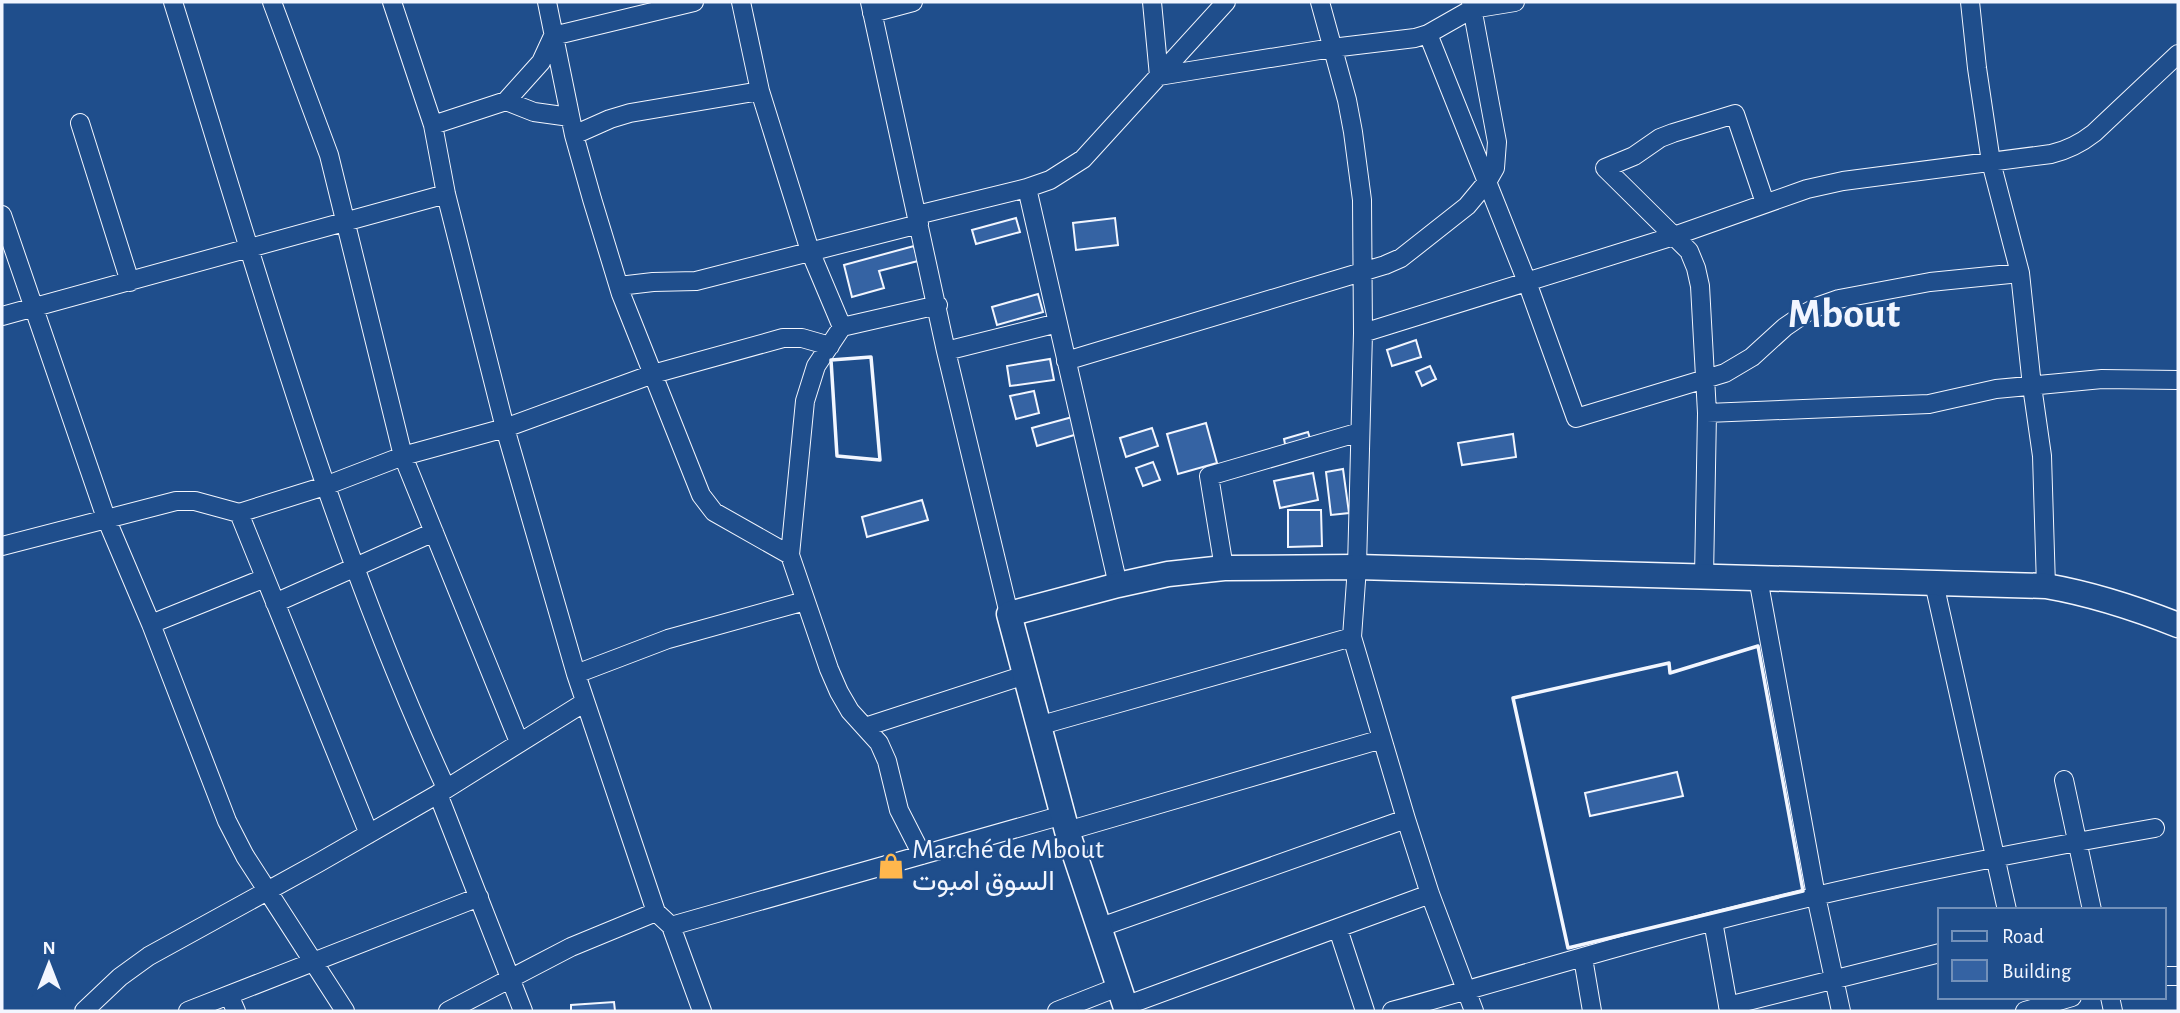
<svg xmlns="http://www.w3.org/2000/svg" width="2180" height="1013" font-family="'Alegreya Sans',Vazirmatn,sans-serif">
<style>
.building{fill:#3563a3;stroke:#f2f6ff;stroke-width:2}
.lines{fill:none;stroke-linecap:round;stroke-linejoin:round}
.minor-casing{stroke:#f2f6ff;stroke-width:20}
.secondary-casing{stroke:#f2f6ff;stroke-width:27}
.minor{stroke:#1f4e8c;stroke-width:18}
.secondary{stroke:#1f4e8c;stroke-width:24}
.wall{stroke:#f2f6ff;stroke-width:3.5}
.labels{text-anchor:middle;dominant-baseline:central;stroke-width:5;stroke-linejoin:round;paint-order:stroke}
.poi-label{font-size:28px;fill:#f2f6ff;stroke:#1f4e8c;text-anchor:start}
.town-label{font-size:42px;font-weight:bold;fill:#f2f6ff;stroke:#1f4e8c}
</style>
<rect width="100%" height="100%" fill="#1f4e8c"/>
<!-- building -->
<path class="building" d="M1016,218L1020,232L976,244L972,230Z
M1115,218L1118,245L1076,250L1073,223Z
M914,246L918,261L879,271L884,288L852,297L844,265Z
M1038,294L1043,312L997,325L992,307Z
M1416,340L1421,357L1392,366L1387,350Z
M1050,359L1054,380L1010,386L1007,366Z
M1430,366L1436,379L1422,386L1416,372Z
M1034,391L1039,413L1016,419L1010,396Z
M1076,416L1081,433L1037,446L1032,428Z
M1206,423L1217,463L1178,474L1167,434Z
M1152,428L1158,446L1126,457L1120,438Z
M1308,432L1311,442L1286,449L1284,439Z
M1513,434L1516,457L1462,465L1458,443Z
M1153,462L1160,480L1143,486L1136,468Z
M1343,469L1349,513L1331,515L1326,472Z
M1313,473L1318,500L1280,508L1274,481Z
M922,500L928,520L867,537L862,517Z
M1288,510H1321L1322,546L1288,547Z
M1677,772L1683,796L1590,816L1585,793Z
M614,1002L615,1011H571V1005Z"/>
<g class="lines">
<!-- minor casing -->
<g class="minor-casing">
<path id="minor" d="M173,2C256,266 329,536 446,788
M272,2L329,155L403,456L519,742
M392,2L433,125L446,194L505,428L576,674L656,912L671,926L702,1011
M547,2L574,135L592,199L621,294L701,495L714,512L790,555
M741,2L760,91L810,251L842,327
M870,2L946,351L1009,614
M1152,2L1159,76L1332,48L1415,38L1428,34L1472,9L1515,2
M1320,2L1347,100L1353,132L1362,200L1363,333L1357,567L1352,637L1406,819L1430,894L1474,1011
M1970,2L1977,68L1991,162L2020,273L2032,386L2042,456L2046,586
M872,13L913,2
M1428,34L1527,282L1576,418L1725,373L1752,357L1785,327L1804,314L1819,306L1839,299L1930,282L2020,273
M506,101L534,112L570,117
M80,123L130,282
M433,125L506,101L541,62L553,36L694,2
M574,135L610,119L630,113L760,91
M1027,188L1118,585
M2,215L106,518L151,624L227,821L245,856L345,1011
M917,215L1027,188L1050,180L1083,159L1226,2
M619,286L653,282L696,281L919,224
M2,316L446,194
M1363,333L1674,236L1807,189L1843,181L2051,154C2068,150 2080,144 2094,133L2178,54
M946,351L1058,323
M1066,361L1385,265L1401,258L1467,206L1487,182L1495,168L1497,142L1471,2
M1707,413L1929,404L1996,389L2102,379L2178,380
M239,513L369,834
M2,546L176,501H195L239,513L325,486L403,456L505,428L653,374L783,338H802L830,346
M1224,568L1209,476L1360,432
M1704,577L1707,413L1700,286L1696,268L1689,251L1605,168L1634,156L1660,138L1673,133L1735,114L1765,203
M1758,578L1816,896L1841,1011
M1934,583L2007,910
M275,603L434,532
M151,624L265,578
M576,674L668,639L805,601
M1038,726L1352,637
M865,727L1025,675
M2064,780L2092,910
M438,794L523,1011
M1067,831L1382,739
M922,855L899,810L887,761L879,743L850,711L839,692L829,669L790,555L805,401L816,366L842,327L938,305
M1713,921L1729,1011
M671,926L1063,815
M1098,928L1406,819
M1338,929L1365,1011
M1583,958L1592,1011
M2164,976H2178
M229,995L236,1011
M2110,997L2113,1011
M1125,1006L1430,894
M1728,1006L1940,953
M84,1011L120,977L149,956L318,863L438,794L585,702
M188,1011L479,897
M448,1011L571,947L656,912
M1057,1011L1118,987
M1392,1011C1499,982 1606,949 1714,921C1860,883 2007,854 2155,828
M2025,1011L2072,997"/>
</g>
<!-- secondary casing -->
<g class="secondary-casing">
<path id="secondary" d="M1127,1011L1067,831L1009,614L1118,585L1168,574L1224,568L1357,567L2046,586C2092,594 2135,608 2178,625"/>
</g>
<!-- minor -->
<use href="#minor" class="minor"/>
<!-- secondary -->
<use href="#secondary" class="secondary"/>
<!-- wall -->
<path class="wall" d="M871,357L880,460L837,456L831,360Z
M1758,646L1803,891L1568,948L1513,698L1669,663L1670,673Z"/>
</g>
<!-- icons -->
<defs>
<g id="shop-bare" transform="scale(2.1)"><path d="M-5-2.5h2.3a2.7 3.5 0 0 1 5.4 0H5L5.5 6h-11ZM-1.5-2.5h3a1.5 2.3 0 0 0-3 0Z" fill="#ffb74d" stroke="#1f4e8c" stroke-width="2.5" paint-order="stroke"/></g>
</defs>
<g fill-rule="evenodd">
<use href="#shop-bare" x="891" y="866"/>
</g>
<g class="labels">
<!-- poi labels -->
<g class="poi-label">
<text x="912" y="850">Marché de Mbout<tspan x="912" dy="32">السوق امبوت</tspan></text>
</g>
<!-- town labels -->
<g class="town-label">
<text x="1844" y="314">Mbout</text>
</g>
</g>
<!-- border -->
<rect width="2180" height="1013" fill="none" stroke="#f2f6ff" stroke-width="7"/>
<!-- legend -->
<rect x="1938" y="908" width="228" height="91" fill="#1f4e8c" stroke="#7391ba" stroke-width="2"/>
<rect x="1952" y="931" width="35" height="10" fill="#1f4e8c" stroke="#7391ba" stroke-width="2"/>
<text x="2002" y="943" font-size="21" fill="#f2f6ff">Road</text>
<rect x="1952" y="960" width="35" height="21" fill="#3563a3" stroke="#7391ba" stroke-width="2"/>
<text x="2002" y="978" font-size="21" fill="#f2f6ff">Building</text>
<!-- north arrow -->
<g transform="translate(49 964)" stroke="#1f4e8c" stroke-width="5" paint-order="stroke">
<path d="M0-5L12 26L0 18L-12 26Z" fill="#f2f6ff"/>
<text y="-10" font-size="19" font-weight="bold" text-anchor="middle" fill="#f2f6ff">N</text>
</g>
</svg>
